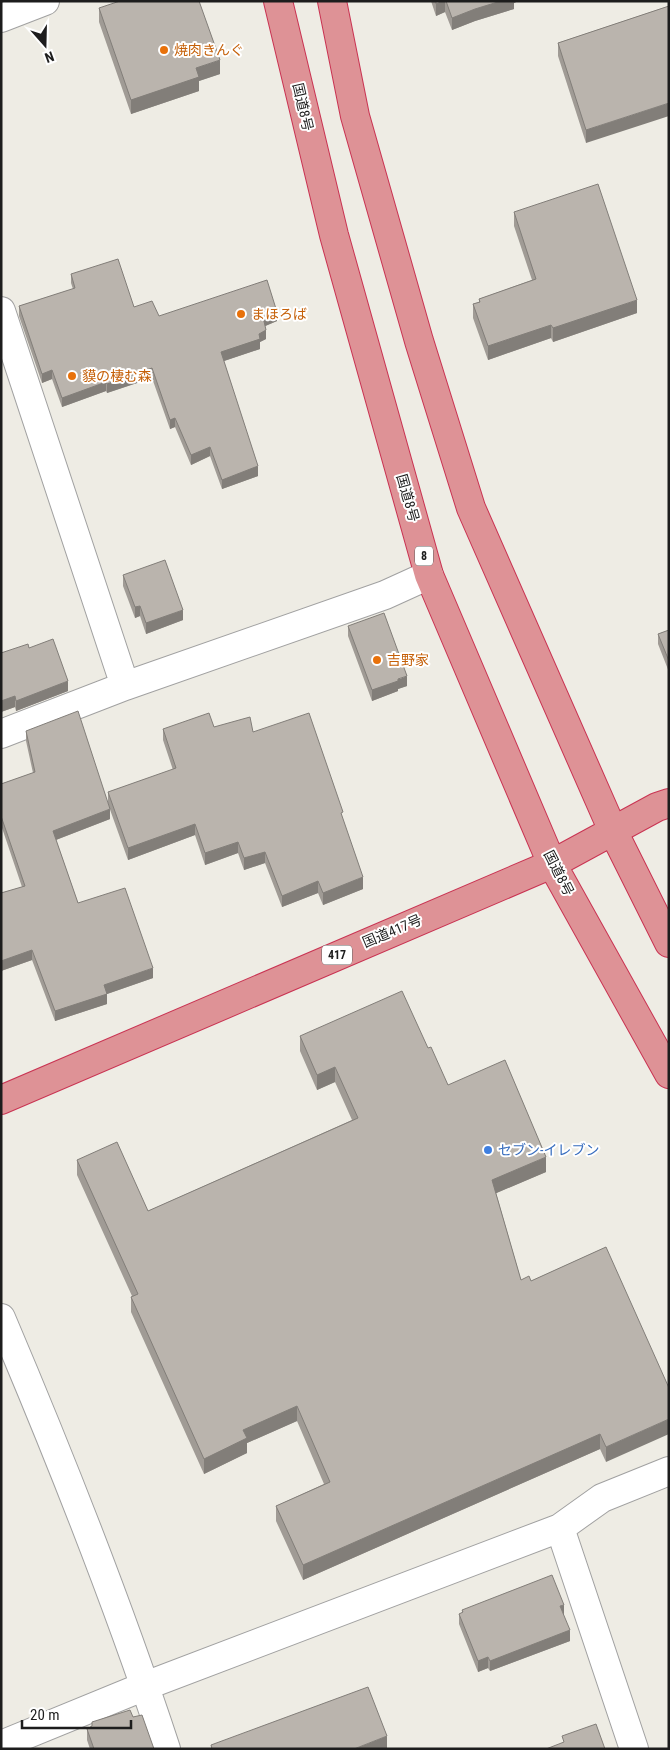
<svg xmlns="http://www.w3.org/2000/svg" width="670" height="1750" font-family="'Roboto Condensed','Noto Sans JP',sans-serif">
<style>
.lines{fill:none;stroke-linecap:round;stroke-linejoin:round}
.street-casing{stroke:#a1a1a1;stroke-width:30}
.highway-casing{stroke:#c93352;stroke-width:30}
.street{stroke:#fff;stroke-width:28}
.highway{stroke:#de9296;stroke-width:28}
.wall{fill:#a09b95}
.shaded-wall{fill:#827e79}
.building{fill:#bab4ad;stroke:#827e79}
.food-dot{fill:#e8710a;stroke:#fff;stroke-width:2}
.shop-dot{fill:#3f7fe0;stroke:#fff;stroke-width:2}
.labels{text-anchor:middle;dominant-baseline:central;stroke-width:4;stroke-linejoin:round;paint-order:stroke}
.shield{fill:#fff;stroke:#616161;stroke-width:1}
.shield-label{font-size:12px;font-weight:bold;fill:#1d1d1d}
.food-label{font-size:14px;fill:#c56008;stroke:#fff;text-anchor:start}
.street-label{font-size:14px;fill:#1d1d1d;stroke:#fff}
.shop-label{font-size:14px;fill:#366cbe;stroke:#fff;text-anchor:start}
</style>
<rect width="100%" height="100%" fill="#eeece4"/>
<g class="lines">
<!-- street casing -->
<g class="street-casing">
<path id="street" d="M1,18L45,1
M1,311L125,686
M1,734L125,686L385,595L429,575
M1,1318C61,1459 118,1603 166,1749
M560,1528L634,1749
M1,1745L145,1686L560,1528L602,1498L669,1471"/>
</g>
<!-- highway casing -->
<g class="highway-casing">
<path id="highway" d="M278,1L334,235L429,575L552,864L669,1074
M332,1L355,116L419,341L471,508L613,831L669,943
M1,1100L552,864L657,807L669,803"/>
</g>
<!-- street -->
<use href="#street" class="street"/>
<!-- highway -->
<use href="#highway" class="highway"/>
</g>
<!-- wall -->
<path class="wall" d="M431,1H518L514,3V9L475,21L452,30L445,12L436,16Z
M669,6L586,143L558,56V43Z
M99,8L220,74L199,81V91L131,114L99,22Z
M514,212L637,313L553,342L551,338L488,360L473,318V304L479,302V299L532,280L514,226Z
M71,274L134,307L159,316L277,321L265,326L266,339L260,342V349L224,361L258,476L222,489L210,456L191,465L175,427L170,429L152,378L107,393L106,391L62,407L52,379L42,383L19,316V306L73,289L71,283Z
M123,575L183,620L146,634L140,616L135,618L123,586Z
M348,626L407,686L398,689V691L372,701L348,636Z
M669,630V672L658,644V634Z
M29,648L68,691L16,711L15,707L1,712V653Z
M214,727L253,732L363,889L323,905L318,893L282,907L265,863L244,870L238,853L205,865L195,835L128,860L108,804V792L173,770L163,740V729Z
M26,731L110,819L56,840L78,903L153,978L107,994V1004L55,1021L32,960L1,971V893L22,887L1,825V784L33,773L26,741Z
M300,1036L428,1048L448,1085L546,1172L496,1193L521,1280L531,1281L606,1247V1462L600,1449L303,1580L276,1521V1506L324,1484L297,1421L247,1443V1453L204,1474L131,1312V1297L132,1296L77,1175V1160L148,1211L352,1120L335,1082L317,1090L300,1051Z
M462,1610L564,1616L570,1641L490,1671L488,1668L478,1672L459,1624V1614L462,1613Z
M133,1717L154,1749H90L87,1740V1729L92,1726V1722Z"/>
<!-- shaded-wall -->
<path class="shaded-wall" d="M443,1H445V12L436,16V4Z
M501,1H518L514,3V9L475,21L452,30V18L475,9Z
M220,60V74L199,81V91L131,114V100L196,68Z
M669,103V116L586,143V130Z
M637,300V313L553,342V328Z
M277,312V321L263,327V317Z
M551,325V338L488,360V346Z
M266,330V339L260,342V349L221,362V352Z
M152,368V378L107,393V384Z
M52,370V379L42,383V374Z
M106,382V391L62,407V398Z
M175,418V427L170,429V420Z
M210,447V456L191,465V455Z
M258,466V476L222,489V480Z
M140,606V616L135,618V607Z
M183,610V620L146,634V623Z
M407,676V686L398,689V691L372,701V690Z
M68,681V691L16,711V701Z
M15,696V707L1,712V701Z
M110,809V819L53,841V831Z
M195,824V835L128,860V848Z
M238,842V853L205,865V853Z
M265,852V863L244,870V858Z
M363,877V889L323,905V893Z
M318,881V893L282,907V896Z
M32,950V960L1,971V961Z
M153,968V978L107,994V1004L55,1021V1011L104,985Z
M335,1067V1082L317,1090V1075Z
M546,1157V1172L492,1195V1180Z
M297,1406V1421L247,1443V1453L204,1474V1459L243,1430Z
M669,1419V1434L606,1462V1447Z
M600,1434V1449L303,1580V1565Z
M564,1605V1616L560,1606Z
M570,1630V1641L490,1671V1661Z
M488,1657V1668L478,1672V1661Z
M387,1736V1749H354Z"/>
<!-- building -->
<path class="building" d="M120,1H199L220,60L196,68L199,77L131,100L99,8Z
M436,1H443L436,4Z
M446,1H501L475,9L452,18Z
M669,6V103L586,130L558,43Z
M598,184L637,300L553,328L551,325L488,346L473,304L480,302L479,299L536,279L514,212Z
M118,259L134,307L152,301L159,316L267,280L277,312L263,317L266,330L259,334L260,339L221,352L258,466L222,480L210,447L191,455L175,418L170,420L152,368L107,384L106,382L62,398L52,370L42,374L19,306L75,288L71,274Z
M165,560L183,610L146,623L140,606L135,607L123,575Z
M384,613L407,676L398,679V681L372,690L348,626Z
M669,630V661L658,634Z
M53,639L68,681L16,701L15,696L1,701V653L28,644L29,648Z
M78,711L110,809L53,831L78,903L125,888L153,968L104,985L107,994L55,1011L32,950L1,961V893L25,886L1,816V784L35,772L26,731Z
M209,713L214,727L250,717L253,732L309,713L343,812L341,813L363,877L323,893L318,881L282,896L265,852L244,858L238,842L205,853L195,824L128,848L108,792L176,768L163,729Z
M402,991L428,1048L431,1047L448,1085L505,1060L546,1157L492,1180L521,1280L529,1276L531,1281L606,1247L669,1388V1419L606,1447L600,1434L303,1565L276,1506L330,1482L297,1406L243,1430L247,1438L204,1459L131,1297L138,1294L77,1160L117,1142L148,1211L358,1118L335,1067L317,1075L300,1036Z
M552,1575L564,1605L560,1606L570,1630L490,1661L488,1657L478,1661L459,1614L463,1612L462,1610Z
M368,1687L387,1736L354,1749H212L211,1745Z
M130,1710L133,1717L142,1715L154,1749H94L87,1729L92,1726V1722Z
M596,1724L605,1749H546L564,1742L562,1736Z"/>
<!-- markers -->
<g class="food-dot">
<circle cx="164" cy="50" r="5"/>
<circle cx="241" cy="314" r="5"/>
<circle cx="72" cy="376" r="5"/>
<circle cx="377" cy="660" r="5"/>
</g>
<circle class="shop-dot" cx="488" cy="1150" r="5"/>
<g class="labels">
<!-- shield labels -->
<g class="shield">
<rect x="415" y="546.5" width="18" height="19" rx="4"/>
<rect x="322" y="945.5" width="30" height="19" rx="4"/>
</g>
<g class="shield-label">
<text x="424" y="556">8</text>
<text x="337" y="955">417</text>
</g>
<!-- food labels -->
<g class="food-label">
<text x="174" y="50">焼肉きんぐ</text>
<text x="251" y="314">まほろば</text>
<text x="82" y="376">貘の棲む森</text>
<text x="387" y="660">吉野家</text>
</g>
<!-- street labels -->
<g class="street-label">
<text transform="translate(303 107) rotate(77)">国道8号</text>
<text transform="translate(408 498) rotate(74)">国道8号</text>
<text transform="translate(559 873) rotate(63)">国道8号</text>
<text transform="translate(392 931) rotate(-23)">国道417号</text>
</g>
<!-- shop labels -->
<g class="shop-label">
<text x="498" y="1150">セブン-イレブン</text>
</g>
</g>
<!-- border -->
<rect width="670" height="1750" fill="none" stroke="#1d1d1d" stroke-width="5"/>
<!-- north arrow -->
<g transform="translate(45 45) rotate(160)" stroke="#ffffff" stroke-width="4" paint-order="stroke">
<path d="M0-4L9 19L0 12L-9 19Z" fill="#1d1d1d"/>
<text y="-8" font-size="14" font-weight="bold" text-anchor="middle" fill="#1d1d1d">N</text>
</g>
<!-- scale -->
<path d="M22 1720v8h109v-8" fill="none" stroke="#1d1d1d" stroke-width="2.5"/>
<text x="30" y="1720" font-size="15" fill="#1d1d1d" stroke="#ffffff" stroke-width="4" paint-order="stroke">20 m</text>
</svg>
